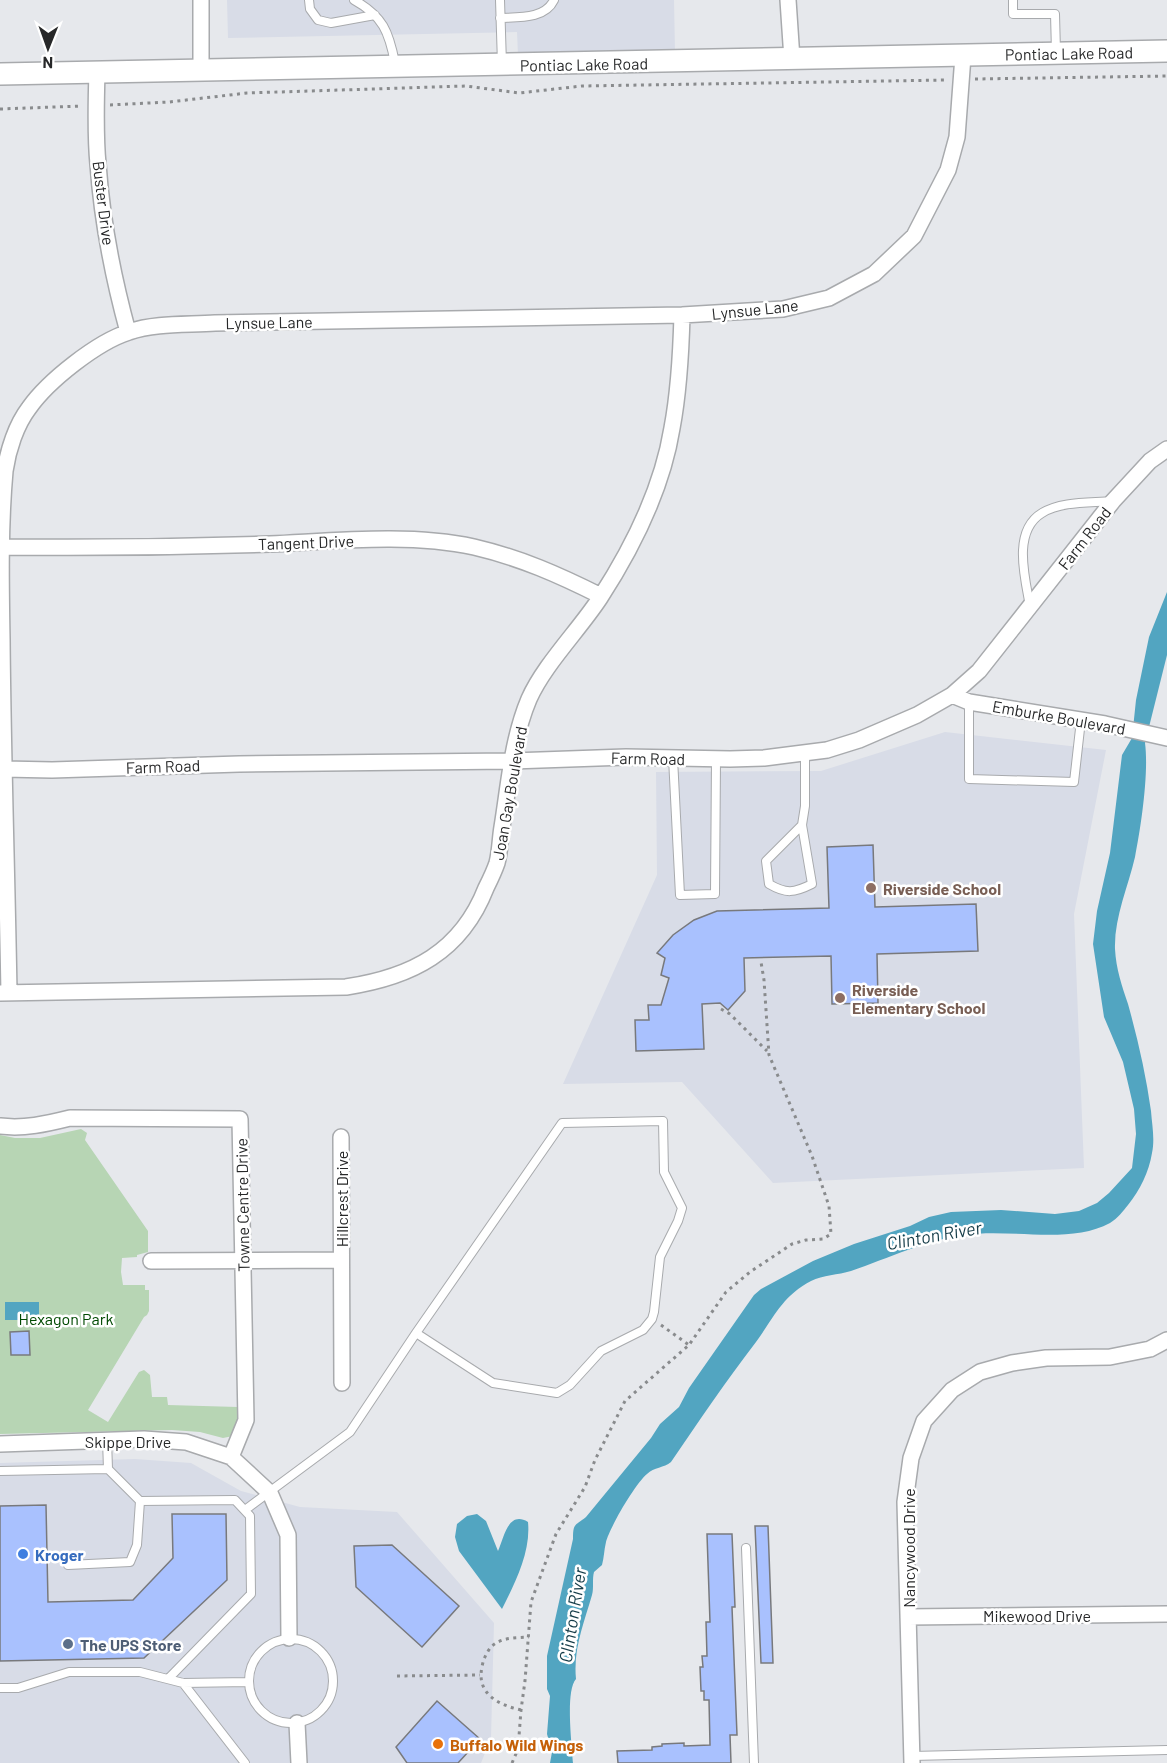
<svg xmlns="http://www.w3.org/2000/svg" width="1167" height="1763" font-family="Barlow,sans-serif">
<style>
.built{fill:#d8dce7}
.green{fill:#b7d5b4}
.water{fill:#52a5c1}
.building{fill:#a9c1fe;stroke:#78797c;stroke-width:1.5}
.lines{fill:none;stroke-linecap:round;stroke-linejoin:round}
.lane-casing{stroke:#a8aaad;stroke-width:10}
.street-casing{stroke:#a8aaad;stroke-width:18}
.secondary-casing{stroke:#a8aaad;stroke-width:24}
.path{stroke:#898b8d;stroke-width:3;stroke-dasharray:3 4.5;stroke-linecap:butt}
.lane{stroke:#fff;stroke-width:8}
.street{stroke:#fff;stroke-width:15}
.secondary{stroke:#fff;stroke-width:21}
.education-dot{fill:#8d6e63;stroke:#fff;stroke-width:2}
.shop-dot{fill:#3f7fe0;stroke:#fff;stroke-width:2}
.service-dot{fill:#5c6f8a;stroke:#fff;stroke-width:2}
.food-dot{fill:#e8710a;stroke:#fff;stroke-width:2}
.labels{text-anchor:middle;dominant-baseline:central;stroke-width:5;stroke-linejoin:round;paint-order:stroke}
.street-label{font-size:16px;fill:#272829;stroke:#fff}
.education-label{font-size:16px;font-weight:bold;fill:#785e54;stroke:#fff;text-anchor:start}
.park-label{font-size:16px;fill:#004a02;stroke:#fff}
.shop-label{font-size:16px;font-weight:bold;fill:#366cbe;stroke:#fff;text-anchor:start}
.service-label{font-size:16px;font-weight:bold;fill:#4e5e75;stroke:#fff;text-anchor:start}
.food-label{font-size:16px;font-weight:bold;fill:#c56008;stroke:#fff;text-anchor:start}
.water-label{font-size:18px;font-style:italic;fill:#153c48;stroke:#fff}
</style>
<rect width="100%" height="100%" fill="#e6e8ec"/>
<!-- built -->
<path class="built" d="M227,0H674L675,52L518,55L517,32L228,38Z
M945,732L1106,750L1074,914L1084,1168L773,1183L682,1082L563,1084L657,875L656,772L821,771Z
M135,1459L191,1463L241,1491L300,1507L397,1512L494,1623L491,1738L481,1763H0V1463Z"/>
<!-- green -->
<path class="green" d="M81,1129L87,1133L85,1140L148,1231V1252L137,1255V1257L122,1258L121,1272L123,1285H145V1290H149V1311L147,1315L144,1317L88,1410L108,1422L139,1372L144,1370L150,1375L152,1397H167L168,1405L238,1407V1420L233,1436L223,1438L200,1432L172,1430L0,1434V1135L15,1138H40Z"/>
<!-- water -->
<path class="water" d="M1167,592V655L1145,743C1149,773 1141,827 1135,857C1128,887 1114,918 1115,949C1116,969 1122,986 1128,1004C1138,1040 1146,1075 1151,1111C1152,1125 1155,1139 1152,1153C1149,1172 1140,1190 1128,1205C1123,1211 1118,1218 1110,1223C1070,1245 1010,1228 965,1235C926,1240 889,1258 851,1271C838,1275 823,1275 811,1281C782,1296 773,1319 756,1342C726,1381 699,1421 671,1462C664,1468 654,1467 647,1474C635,1484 610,1527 606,1542C604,1550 604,1558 602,1565L594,1572C592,1579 594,1588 592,1595C584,1623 573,1649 576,1679C565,1691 572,1746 573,1763H550L552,1752L547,1734L550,1696L547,1689V1656L573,1539C573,1523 575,1526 586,1517L651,1438L660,1424L679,1407L689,1388L754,1295L761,1289L813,1261L854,1244L910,1226L929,1217L951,1212L1001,1210L1055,1214L1079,1211L1097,1203L1109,1193L1132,1168L1136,1134L1134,1109L1123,1062L1104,1017L1093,944L1097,911L1110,853L1122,755L1132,738L1136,700L1149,637Z
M5,1302H39V1320H5Z
M477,1514L486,1521L498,1551C504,1538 508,1510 528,1522C531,1552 515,1583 502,1609L459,1551L455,1537L457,1524L467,1516Z"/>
<!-- building -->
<path class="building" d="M873,845L875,907L976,904L978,951L877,954L878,1003L832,1004L831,956L744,958L745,991L728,1010L720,1003L702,1004L704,1049L636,1051L635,1020H649L648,1005H661L669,978L661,975L665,958L657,953L673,935L694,920L717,911L829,908L827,847Z
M29,1331L30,1355H11L10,1332Z
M46,1505L48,1602L133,1600L173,1558L172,1514H226L227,1580L144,1658L0,1661V1506Z
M755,1526H768L773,1663H761Z
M707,1534H732L735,1607H732L737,1735H730L731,1763H618L617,1751L652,1750V1747L662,1746V1744L684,1743V1746L710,1745L709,1700H704V1691H701L700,1667H703L702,1656H707L706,1622H710Z
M392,1545L459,1606L422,1647L356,1587L354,1546Z
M437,1701L480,1739L458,1763H407L396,1747Z"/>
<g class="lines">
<!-- lane casing -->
<g class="lane-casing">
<path id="lane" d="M309,0L310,9L318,20L331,23L375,15
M354,0C383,16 389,32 395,63
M500,0L502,64
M1013,0V14H1055L1056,52
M500,18C519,17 545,19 554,0
M1030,606C1025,578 1012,531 1042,513C1061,501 1090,503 1112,501
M969,702V779L1074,782L1081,720
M673,758L680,895L715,894L716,759
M802,825L766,861L769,884C786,894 794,893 812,884L802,825L805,806V754
M107,1440L108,1469
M0,1471L108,1469L140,1501L235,1500L250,1516L251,1594L168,1679
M245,1510L350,1432L416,1333L562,1123L663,1121L664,1172L682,1208L678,1221L660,1257L654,1312L652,1319L643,1330L601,1351L570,1385L557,1393L493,1383L416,1333
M746,1548L754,1763
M68,1565L130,1562L137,1545L140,1501
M249 1681a42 42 0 1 1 84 0a42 42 0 1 1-84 0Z
M183,1683L245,1763
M0,1688H18L69,1672H140L183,1683L249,1682
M912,1756L1167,1750"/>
</g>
<!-- street casing -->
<g class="street-casing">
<path id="street" d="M201,0V70
M788,0L792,59
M97,72C96,103 95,134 98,164C102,221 113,277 128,332
M1,547C91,548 180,547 270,544C335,541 410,533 474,547C521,558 559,575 601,596
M952,695L969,702L1105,724L1167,738
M4,769L52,770L239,764L512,761L626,757L730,759L764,758L827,750L859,740L917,715L952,695L979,671L1113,501L1150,461L1167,449
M0,993L346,987C412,977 461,952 486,888C490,880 494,872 497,863C500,852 500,839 502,827C509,784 512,739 529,699C544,665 579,630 600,598C633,547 662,490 672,428C679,391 681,353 682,315
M9,993C7,875 3,757 2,639C1,584 0,526 5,471C8,450 16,425 29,408C48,381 97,342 129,332C155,323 187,325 215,323L682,315L783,309L829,298L874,274L914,236L948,170L957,137L963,56
M0,1126C24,1129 46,1124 70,1118L240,1119L246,1420L231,1457
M341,1137L342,1383
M151,1261L341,1260
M0,1444L144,1439L186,1442L231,1457L270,1493L288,1535L289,1638
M908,1617L1167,1614
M297,1723L299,1763
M912,1763L905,1502L911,1458L924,1421L952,1390L980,1372L1012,1363L1046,1358L1110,1357L1150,1349L1167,1340"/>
</g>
<!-- secondary casing -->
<g class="secondary-casing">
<path id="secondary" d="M0,74L1167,51"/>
</g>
<!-- path -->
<path class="path" d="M975,79L1167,76
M110,105L169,102L247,93L466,86L519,93L582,86L947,80
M0,109L82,106
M721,1009L730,1014L767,1051
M661,1325L689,1345
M397,1676L480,1675
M521,1710C499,1705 476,1694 482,1667C483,1660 487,1651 492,1646C502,1637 516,1638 529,1637
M512,1763L518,1749L521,1710L525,1681L531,1602L556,1534L585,1487L595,1460L625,1401L689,1345L726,1292L750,1272L792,1244L806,1240L823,1239L831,1234L829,1206L812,1156L769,1055L764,980L761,962"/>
<!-- lane -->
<use href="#lane" class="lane"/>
<!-- street -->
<use href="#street" class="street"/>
<!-- secondary -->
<use href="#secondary" class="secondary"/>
</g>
<!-- markers -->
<g class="education-dot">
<circle cx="871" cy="888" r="6"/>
<circle cx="840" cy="998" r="6"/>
</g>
<circle class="shop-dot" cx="23" cy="1554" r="6"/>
<circle class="service-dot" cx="68" cy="1644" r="6"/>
<circle class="food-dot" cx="438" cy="1744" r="6"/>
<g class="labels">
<!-- street labels -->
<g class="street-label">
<text transform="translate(1069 53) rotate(-1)">Pontiac Lake Road</text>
<text transform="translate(584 64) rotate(-1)">Pontiac Lake Road</text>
<text transform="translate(104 203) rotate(83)">Buster Drive</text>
<text transform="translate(755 309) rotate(-6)">Lynsue Lane</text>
<text transform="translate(269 322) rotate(-1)">Lynsue Lane</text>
<text transform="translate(1084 538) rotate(-52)">Farm Road</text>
<text transform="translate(306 542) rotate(-2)">Tangent Drive</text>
<text transform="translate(1059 717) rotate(10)">Emburke Boulevard</text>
<text transform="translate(648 758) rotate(1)">Farm Road</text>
<text transform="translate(163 766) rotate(-2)">Farm Road</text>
<text transform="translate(509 793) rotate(-80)">Joan Gay Boulevard</text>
<text transform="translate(341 1199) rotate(-90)">Hillcrest Drive</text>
<text transform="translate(242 1205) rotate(-91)">Towne Centre Drive</text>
<text x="128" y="1441">Skippe Drive</text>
<text transform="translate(908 1548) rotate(-90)">Nancywood Drive</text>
<text x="1037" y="1615">Mikewood Drive</text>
</g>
<!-- education labels -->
<g class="education-label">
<text x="883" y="888">Riverside School</text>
<text x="852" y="989">Riverside<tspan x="852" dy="18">Elementary School</tspan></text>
</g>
<!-- park labels -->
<g class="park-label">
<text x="66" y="1318">Hexagon Park</text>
</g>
<!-- shop labels -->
<g class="shop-label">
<text x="35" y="1554">Kroger</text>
</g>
<!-- service labels -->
<g class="service-label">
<text x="80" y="1644">The UPS Store</text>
</g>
<!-- food labels -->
<g class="food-label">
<text x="450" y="1744">Buffalo Wild Wings</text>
</g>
<!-- water labels -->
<g class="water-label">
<text transform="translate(934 1235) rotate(-10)">Clinton River</text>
<text transform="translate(572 1615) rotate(-81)">Clinton River</text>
</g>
</g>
<!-- north arrow -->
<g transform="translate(48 48) rotate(181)" stroke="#ffffff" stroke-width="4.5" paint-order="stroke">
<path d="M0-4.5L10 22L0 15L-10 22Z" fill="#272829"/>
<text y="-9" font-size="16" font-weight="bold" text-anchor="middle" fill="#272829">N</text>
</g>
</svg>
